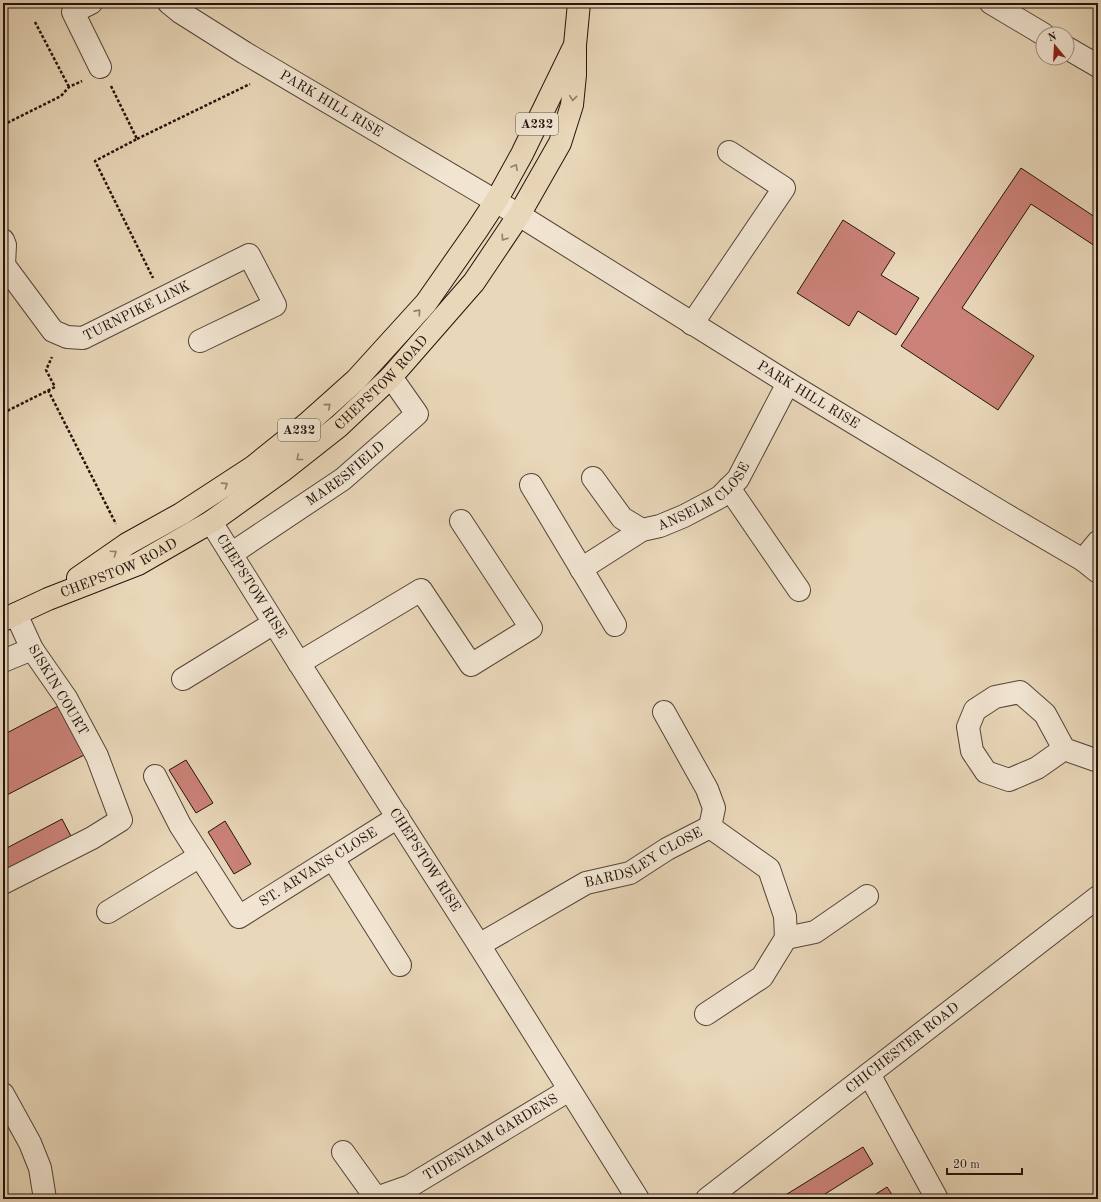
<svg xmlns="http://www.w3.org/2000/svg" width="1101" height="1202" font-family="'Old Standard TT',serif">
<style>
.building{fill:#cb8278;stroke:#23130d}
.lines{fill:none;stroke-linecap:round;stroke-linejoin:round}
.minor-casing{stroke:#544438;stroke-width:24}
.highway-casing{stroke:#23130d;stroke-width:24}
.path{stroke:#23130d;stroke-width:2.5;stroke-dasharray:3 2;stroke-linecap:butt}
.minor{stroke:#f1e5d2;stroke-width:22}
.highway{stroke:#e9d7b9;stroke-width:22}
.oneway{stroke:#907f6c}
.labels{text-anchor:middle;dominant-baseline:central;stroke-width:3;stroke-linejoin:round;paint-order:stroke}
.shield{fill:#f1e5d2;stroke:#615248;stroke-width:1}
.shield-label{font-size:13px;font-weight:bold;fill:#23130d}
.street-label{font-size:14px;fill:#23130d;stroke:#f1e5d2}
</style>
<rect width="100%" height="100%" fill="#e9d7b9"/>
<filter id="stains"><feTurbulence type="fractalNoise" baseFrequency=".005" numOctaves="4"/><feColorMatrix values="0 0 0 0 .2 0 0 0 0 .09 0 0 0 0 .02 0 0 0 .5 -.17"/></filter>
<radialGradient id="worn" r=".72"><stop offset=".6" stop-color="#630" stop-opacity="0"/><stop offset="1" stop-color="#630" stop-opacity=".3"/></radialGradient>
<!-- building -->
<path class="building" d="M1021,168L1098,219V248L1031,204L962,308L1034,356L998,410L901,346Z
M843,220L895,253L881,275L919,298L896,335L858,311L849,326L797,293Z
M62,704L88,753L3,797V735Z
M186,760L213,803L196,813L169,770Z
M62,819L72,838L3,874V850Z
M225,821L251,864L234,874L208,832Z
M863,1147L873,1164L817,1199H779Z
M887,1187L895,1199H868Z"/>
<g class="lines">
<!-- minor casing -->
<g class="minor-casing">
<g id="minor">
<path d="M91,3L73,12L100,67"/>
<path id="s1" d="M169,3L180,12L245,53L519,215L788,383L1001,512L1083,560L1098,572"/>
<path d="M991,3L1043,34"/>
<path d="M1067,48L1098,66"/>
<path id="s2" d="M3,240L5,245L4,265L53,331L67,337L83,338L249,255L275,305L200,341"/>
<path d="M692,324L784,188L729,152"/>
<path id="s3" d="M593,478L622,518L642,530L660,526L684,516L720,497L738,479L788,383"/>
<path d="M531,485L615,625"/>
<path d="M729,488L799,590"/>
<path id="s4" d="M211,522L299,663L479,945L638,1199"/>
<path id="s5" d="M231,554L343,479L417,414L391,377"/>
<path d="M1083,560L1098,542"/>
<path d="M581,569L642,530"/>
<path d="M3,661L32,649"/>
<path d="M299,663L421,590L471,665L531,628L461,521"/>
<path d="M183,679L274,623"/>
<path d="M664,712L707,789L714,808L710,827"/>
<path d="M1064,749L1037,768L1009,780L986,772L972,751L968,727L975,710L995,697L1020,692L1045,714L1064,749L1098,761"/>
<path id="s6" d="M155,776L180,825L239,917L398,817"/>
<path d="M333,859L400,965"/>
<path d="M3,883L92,838L121,820L97,756L66,698L32,649L16,614"/>
<path d="M108,912L200,856"/>
<path d="M786,938L815,932L867,896"/>
<path id="s7" d="M479,945L586,883L630,873L667,849L710,827L769,869L785,916L786,938L762,977L706,1014"/>
<path d="M869,1074L937,1199"/>
<path d="M3,1094L30,1143L40,1168L45,1199"/>
<path id="s8" d="M343,1152L376,1198L410,1186L569,1090"/>
<path id="s9" d="M707,1199L1098,897"/>
</g>
</g>
<!-- highway casing -->
<g class="highway-casing">
<g id="highway">
<path d="M78,578L127,544L181,514L253,467L309,422L356,380L426,303L477,230L496,201L522,154L573,49"/>
<path id="s10" d="M3,620L48,599L138,564L211,522L282,471L339,426L391,377L474,282L519,215L560,143L572,105L575,75V45L579,3"/>
</g>
</g>
<!-- path -->
<path class="path" d="M35,22L69,87
M111,86L137,139L95,161L153,278
M3,125L61,96L69,87L82,81
M137,139L250,84
M48,390L116,524
M3,413L55,387L46,370L52,357"/>
<!-- minor -->
<use href="#minor" class="minor"/>
<!-- highway -->
<use href="#highway" class="highway"/>
</g>
<!-- one-way arrows -->
<defs><path id="oneway-chevron" d="M-2-3.5L2.5 0L-2 3.5" fill="none" stroke-width="1.6" stroke-linecap="round" stroke-linejoin="round"/></defs>
<g class="oneway">
<use href="#oneway-chevron" transform="translate(573 98) rotate(96)"/>
<use href="#oneway-chevron" transform="translate(515 167) rotate(-61)"/>
<use href="#oneway-chevron" transform="translate(504 238) rotate(124)"/>
<use href="#oneway-chevron" transform="translate(418 312) rotate(-48)"/>
<use href="#oneway-chevron" transform="translate(328 406) rotate(-41)"/>
<use href="#oneway-chevron" transform="translate(299 458) rotate(141)"/>
<use href="#oneway-chevron" transform="translate(225 485) rotate(-33)"/>
<use href="#oneway-chevron" transform="translate(114 553) rotate(-34)"/>
</g>
<g class="labels">
<!-- shield labels -->
<g class="shield">
<rect x="516" y="113" width="42" height="22" rx="3"/>
<rect x="278" y="419" width="42" height="22" rx="3"/>
</g>
<g class="shield-label">
<text x="537" y="124">A232</text>
<text x="299" y="430">A232</text>
</g>
<!-- street labels -->
<g class="street-label">
<text stroke="none"><textPath href="#s1" startOffset="191">PARK HILL RISE</textPath></text>
<text stroke="none"><textPath href="#s2" startOffset="199">TURNPIKE LINK</textPath></text>
<text stroke="none"><textPath href="#s10" startOffset="451">CHEPSTOW ROAD</textPath></text>
<text stroke="none"><textPath href="#s1" startOffset="750">PARK HILL RISE</textPath></text>
<text stroke="none"><textPath href="#s5" startOffset="140">MARESFIELD</textPath></text>
<text stroke="none"><textPath href="#s3" startOffset="145">ANSELM CLOSE</textPath></text>
<text stroke="none"><textPath href="#s10" startOffset="127">CHEPSTOW ROAD</textPath></text>
<text stroke="none"><textPath href="#s4" startOffset="76">CHEPSTOW RISE</textPath></text>
<text transform="translate(58 690) rotate(59)">SISKIN COURT</text>
<text stroke="none"><textPath href="#s7" startOffset="187">BARDSLEY CLOSE</textPath></text>
<text stroke="none"><textPath href="#s4" startOffset="400">CHEPSTOW RISE</textPath></text>
<text stroke="none"><textPath href="#s6" startOffset="258">ST. ARVANS CLOSE</textPath></text>
<text stroke="none"><textPath href="#s9" startOffset="247">CHICHESTER ROAD</textPath></text>
<text stroke="none"><textPath href="#s8" startOffset="187">TIDENHAM GARDENS</textPath></text>
</g>
</g>
<!-- margin -->
<rect width="1101" height="1202" fill="none" stroke="#e9d7b9" stroke-width="16"/>
<rect x="4" y="4" width="1093" height="1194" fill="none" stroke="#23130d" stroke-width="2"/>
<rect x="8" y="8" width="1085" height="1186" fill="none" stroke="#23130d"/>
<!-- north arrow -->
<g transform="translate(1055 46) rotate(342)"><circle r="19" fill="#f1e5d2" stroke="#9f9183"/>
<path d="M0-3L7 15L0 10L-7 15Z" fill="#8f2418"/>
<text y="-6" font-size="11" font-weight="bold" text-anchor="middle" fill="#23130d">N</text>
</g>
<!-- scale -->
<path d="M947 1168v6h75v-6" fill="none" stroke="#23130d" stroke-width="2"/>
<text x="953" y="1168" font-size="12" fill="#23130d" stroke="#f1e5d2" stroke-width="3" paint-order="stroke">20 m</text>
<rect width="100%" height="100%" filter="url(#stains)"/>
<rect width="100%" height="100%" fill="url(#worn)"/>
</svg>
